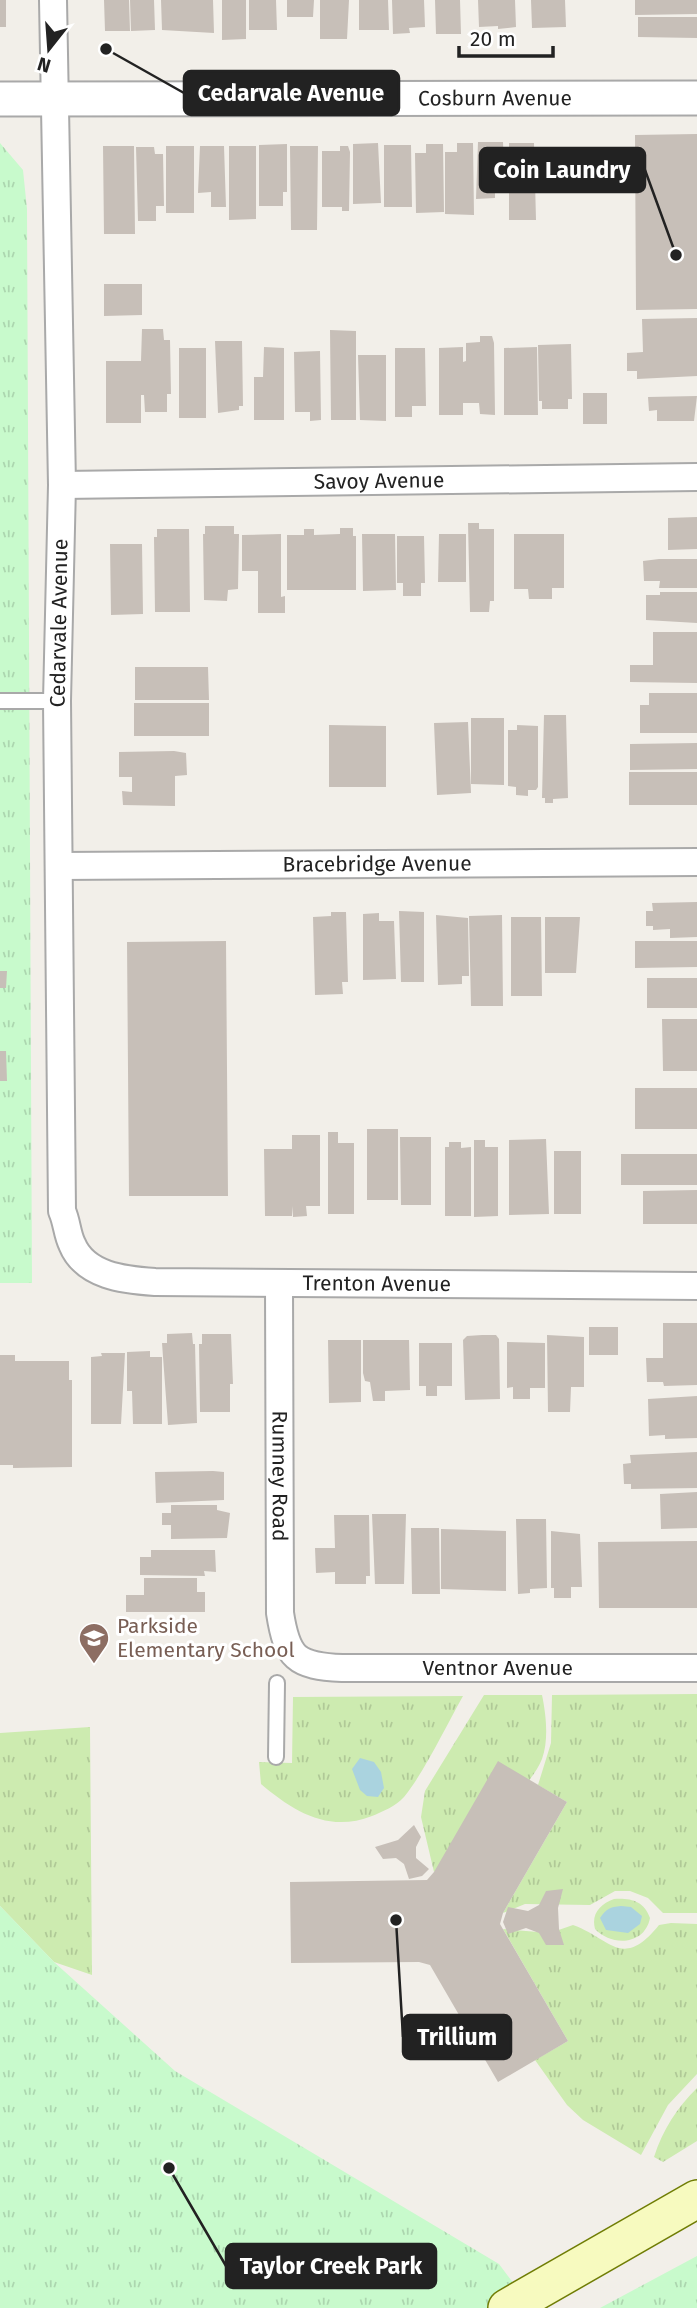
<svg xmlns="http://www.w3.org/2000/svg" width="697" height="2308" font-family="'Fira Sans',sans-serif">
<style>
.grass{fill:url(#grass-tufts)}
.park{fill:url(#park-tufts)}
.water{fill:#aad3df}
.building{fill:#c7bfb8}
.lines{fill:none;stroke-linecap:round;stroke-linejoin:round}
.service-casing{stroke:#a9a9a9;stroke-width:18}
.minor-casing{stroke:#a9a9a9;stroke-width:30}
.tertiary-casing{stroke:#a9a9a9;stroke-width:37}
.secondary-casing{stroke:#707d05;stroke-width:40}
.service{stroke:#fff;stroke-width:14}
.minor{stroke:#fff;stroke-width:26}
.tertiary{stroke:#fff;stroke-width:33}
.secondary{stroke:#f7fabf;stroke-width:37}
.labels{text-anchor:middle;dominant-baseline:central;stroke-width:6;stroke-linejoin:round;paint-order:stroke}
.street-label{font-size:21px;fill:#222;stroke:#fff}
.education-label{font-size:21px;fill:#785e54;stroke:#fff;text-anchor:start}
.leader{fill:none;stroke:#222;stroke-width:2.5}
.callout-dot{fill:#222;stroke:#fff;stroke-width:2.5}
.callout{fill:#222;stroke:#222;stroke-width:2.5}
.callout-label{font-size:23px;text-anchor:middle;font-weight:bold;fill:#fff}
</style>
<defs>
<pattern id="grass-tufts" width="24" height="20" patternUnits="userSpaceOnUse" patternTransform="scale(1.75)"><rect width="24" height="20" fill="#cdebb0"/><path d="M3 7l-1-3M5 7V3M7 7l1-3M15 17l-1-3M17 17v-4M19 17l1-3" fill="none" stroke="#b0c997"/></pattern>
<pattern id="park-tufts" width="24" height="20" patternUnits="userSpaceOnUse" patternTransform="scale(1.75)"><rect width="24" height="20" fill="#c8facc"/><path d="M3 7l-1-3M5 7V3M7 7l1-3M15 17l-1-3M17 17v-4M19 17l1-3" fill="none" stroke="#acd6af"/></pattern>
</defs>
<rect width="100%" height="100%" fill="#f2efe9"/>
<!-- grass -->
<path class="grass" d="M697,1694V1913H663L648,1898L630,1891H615L590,1905L525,1904L503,1913L567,1802L538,1785L551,1743L552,1695Z
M484,1695H542C546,1714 549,1740 542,1759C528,1794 463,1845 434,1872L421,1817L425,1791Z
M463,1696C446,1726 425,1771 404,1797C396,1806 382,1812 372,1816C329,1833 294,1812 261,1784L259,1762L292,1763L293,1697Z
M90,1727L92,1975L54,1962L0,1906V1733Z
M614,1899C631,1898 644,1901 650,1918C645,1945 612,1947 595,1929C591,1914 600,1904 614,1899Z
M671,1923L697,1924V2074L668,2105L641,2155L583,2120L567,2105L535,2060L568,2041L503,1929L550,1933L573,1925C610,1938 622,1971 659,1925Z
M697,2088V2141L663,2162L654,2157C663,2129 677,2108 697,2088Z"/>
<!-- park -->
<path class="park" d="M0,143L23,170L27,209L32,1283H0Z
M0,1906L54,1962L175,2071L499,2264L532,2308H0Z
M697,2256V2308H600Z"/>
<!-- water -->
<path class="water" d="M360,1758L374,1762L381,1772L384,1788L378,1797L367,1796L360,1790L352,1769Z
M621,1906L631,1907L642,1916L640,1924L628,1933L606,1930L600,1918C606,1909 610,1907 621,1906Z"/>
<!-- building -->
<path class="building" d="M0,0H6V27H0Z
M104,0H129L130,31H105Z
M130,0H154L155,30L131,31Z
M161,0H213L214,33L162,30Z
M222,0H246V39L222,40Z
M249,0H276L277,30H249Z
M287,0H314L313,17H287Z
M320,0H349L347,39H320Z
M359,0H388L389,30H359Z
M392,0H424L425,27L409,28L410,33L393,34Z
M435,0H460L461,34H436Z
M478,0H515L516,27L498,29V26L479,27Z
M531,0H565L566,27L532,28Z
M635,0H697V14L635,15Z
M638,17H697V38L638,37Z
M697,134V309L636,310L635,135Z
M478,142H503L505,191H495V198L476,199Z
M378,143L381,203L353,204V144Z
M457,143H473L474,215L445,214V152H457Z
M509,143H534L536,220H509Z
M287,144V192H283V206H259V145Z
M426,144H443L444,212L416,213L415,153H426Z
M384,145H411L412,207H384Z
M103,146H134L135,234H104Z
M166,146H194V213H166Z
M200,146H224L226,207H211V192L198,193Z
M229,146H256V219L229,220Z
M290,146H318L317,230H291Z
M340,146H348L350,152L349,211H342V207H322V151H340Z
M136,147H154L155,154H163L164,206H156V221H138Z
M104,284H142V315L104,316Z
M697,318V376L637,379V371H627V353L643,352L642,319Z
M142,329H163L164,340H170L171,394H167V412H145L144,395H141V423H106V361H141Z
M330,330L356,331V420H331Z
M480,336H492L494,343L495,415L480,414L479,403H463V415H439V348L463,347V362L466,361V343L480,342Z
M215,341H242L243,406H239V410L218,413Z
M571,344L572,399H568V409H542V401H539L538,345Z
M264,347L284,348V420H254V377H263Z
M537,347L538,415H504V348Z
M179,348H206V418H179Z
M395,348H425L426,406H412V417H395Z
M320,351L321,420L310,421V412H295L294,352Z
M358,355H386V421L360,420Z
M583,393H607V424H583Z
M697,396L694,421H657V410L649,411L648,397Z
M697,517V549L668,550V518Z
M468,523H479V529H494V601H490L489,612H470Z
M205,526H234V534H239L238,589L228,590L227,601L204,600L203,534H205Z
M340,528H353V536H356V590H287V535H304V529H314V535L340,534Z
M157,529H189L190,612H155L154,537H157Z
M281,534V597L285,596V613H258V571H242V535Z
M362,534H395L396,590L363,591Z
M439,534H466V582H438Z
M514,534H564V588H552V599H529L528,589H514Z
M397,536H424L425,583H421V596H403V583H397Z
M110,544H142L143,614L111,615Z
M659,559H697V588H659L660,581H644L643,561Z
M660,592H697V623L646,620V595H660Z
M653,632H697V683L630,682V665H653Z
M135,667H208L209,700H135Z
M649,693H697V733H640V705H649Z
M134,703H209V736H134Z
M544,715H566L568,798L553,799V803H545V798H542Z
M471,718H504V785L471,784Z
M468,722L471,793L437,795L434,723Z
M329,725L386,726V787H329Z
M517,725L538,726V787L536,790H528V796L516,795V787L508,786V730H517Z
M697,743V769L630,770V744Z
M174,751L186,753L187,775L175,776V806L123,805L122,791L132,792V777H119V752Z
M629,772H697V805H629Z
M697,902V937L670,938V929L653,930V926H646V911H653L652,903Z
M399,911L424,912V982H401Z
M331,912H346L348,982H342L343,994L315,995L313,917L331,916Z
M379,913V921H394L396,979L363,980V914Z
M436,915L468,918L469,976H462V984L438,985Z
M502,915L503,1006H471L469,916Z
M511,917H541L542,996H511Z
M545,917H580L576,973H545Z
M226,941L228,1196H129L127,942Z
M635,941H697V967L635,968Z
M0,971H7L6,988H0Z
M647,978H697V1008H647Z
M662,1019H697V1071H663Z
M0,1051H6L7,1081H0Z
M635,1088H697V1129H635Z
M367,1129H398V1200H367Z
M328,1132H338V1143H354V1214H328Z
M292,1135H320V1206H306L307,1216L293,1217V1206L292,1216H265L264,1149H292Z
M400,1137H431V1205H401Z
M546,1139L549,1214L509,1215V1140Z
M474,1140H485V1147H498V1216L474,1217Z
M449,1142H461V1148L471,1147V1216H445V1147H449Z
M554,1151H581V1214H554Z
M621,1154H697V1185H621Z
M697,1190V1224H643V1191Z
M663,1323H697V1385L664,1386L663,1382H647L646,1358H663Z
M589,1327H618V1355H589Z
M192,1333L193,1344H195L197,1423L168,1425L162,1343H167V1334Z
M202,1334H231L233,1384H230V1412H200L199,1344H202Z
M482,1335H496L499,1339L500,1399L465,1400L463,1340L467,1336Z
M547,1335L584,1337V1387H571L570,1412H548Z
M328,1340H361V1402L329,1403Z
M363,1340H409L410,1390L385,1391V1401H373L370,1382L365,1381L363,1373Z
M507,1342L545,1343V1388H530V1399H513V1387L507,1388Z
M419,1343H452V1386H437V1396H426V1386H419Z
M150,1351V1357H162V1424H133L132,1391H127V1352Z
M101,1353H125L121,1424H91V1357L102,1356Z
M0,1355H15V1361H69V1380H72V1467L13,1468V1465H0Z
M697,1396V1438L665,1439V1435L649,1436L648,1399Z
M697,1452V1488L631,1489V1484H624L623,1464L631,1463L630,1455Z
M213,1471L224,1472V1500L156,1503L155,1472Z
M697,1492V1528L661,1529L660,1494Z
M171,1505H217V1510L230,1513L227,1538L171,1539V1525H162V1513H171Z
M372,1514H406L404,1584H375Z
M334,1515H369L370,1576H366V1584H335V1572L316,1573L315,1548H335Z
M516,1519H546L547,1588L530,1589V1593L518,1594Z
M411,1528H439L440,1594H412Z
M441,1529L506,1531V1591L441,1589Z
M551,1531L580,1534L582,1587H571V1598H554V1588H551Z
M697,1541V1608H599L598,1542Z
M151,1550H215L216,1572L204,1571L205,1576L140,1575V1557H151Z
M144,1578H197V1592H205V1612H126V1595H144Z
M498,1761L567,1802L503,1913L500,1924L568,2041L498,2082L430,1965L419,1962L291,1963L290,1882L427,1880L434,1872Z
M414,1825L421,1837L416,1847V1858L429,1869L422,1876L409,1879L404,1864L396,1858L383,1859L375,1847L398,1840Z
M563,1889L558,1908L559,1929L564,1945H546L539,1933L526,1928L508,1934L503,1922L508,1907L528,1911L539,1905L546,1891Z"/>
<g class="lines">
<!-- service casing -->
<g class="service-casing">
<path id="service" d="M0,701H57
M276,1757L277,1683"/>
</g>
<!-- minor casing -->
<g class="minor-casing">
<g id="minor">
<path id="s1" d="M53,0L62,485L57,701L62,1211C67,1222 67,1234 72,1244C85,1276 124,1280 155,1282L697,1286"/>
<path id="s2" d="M62,485L697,477"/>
<path id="s3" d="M59,866L697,862"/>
<path id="s4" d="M279,1285L280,1613C287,1658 296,1666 342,1668H697"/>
</g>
</g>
<!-- tertiary casing -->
<g class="tertiary-casing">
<g id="tertiary">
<path id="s5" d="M0,99L697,98"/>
</g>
</g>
<!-- secondary casing -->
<g class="secondary-casing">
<path id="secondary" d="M507,2308L697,2199"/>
</g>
<!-- service -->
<use href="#service" class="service"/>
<!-- minor -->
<use href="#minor" class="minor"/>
<!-- tertiary -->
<use href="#tertiary" class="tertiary"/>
<!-- secondary -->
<use href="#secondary" class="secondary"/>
</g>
<!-- icons -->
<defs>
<g id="school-pin" transform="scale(1.575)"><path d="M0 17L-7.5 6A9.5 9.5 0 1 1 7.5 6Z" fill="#8d6e63" stroke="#fff"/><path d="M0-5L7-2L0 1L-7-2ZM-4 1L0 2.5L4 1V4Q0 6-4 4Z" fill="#fff"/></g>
</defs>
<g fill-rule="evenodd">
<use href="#school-pin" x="94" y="1638"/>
</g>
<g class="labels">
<!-- street labels -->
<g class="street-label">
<text stroke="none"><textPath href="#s5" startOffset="495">Cosburn Avenue</textPath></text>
<text stroke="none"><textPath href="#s2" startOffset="317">Savoy Avenue</textPath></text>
<text transform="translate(59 623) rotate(-89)">Cedarvale Avenue</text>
<text stroke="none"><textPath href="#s3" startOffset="318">Bracebridge Avenue</textPath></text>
<text stroke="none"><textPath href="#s1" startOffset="1564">Trenton Avenue</textPath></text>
<text stroke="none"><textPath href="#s4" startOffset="191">Rumney Road</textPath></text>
<text stroke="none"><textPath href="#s4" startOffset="579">Ventnor Avenue</textPath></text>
</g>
<!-- education labels -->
<g class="education-label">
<text x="117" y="1626">Parkside<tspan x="117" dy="24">Elementary School</tspan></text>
</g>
</g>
<!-- callouts -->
<path class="leader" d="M106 49L184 93M676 255L645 170M396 1920L403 2037M169 2168L226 2266"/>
<g class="callout-dot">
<circle cx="106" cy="49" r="7"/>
<circle cx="676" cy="255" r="7"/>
<circle cx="396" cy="1920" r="7"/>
<circle cx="169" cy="2168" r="7"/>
</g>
<g class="callout">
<rect x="184" y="71" width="215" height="44" rx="7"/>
<rect x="480" y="148" width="165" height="44" rx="7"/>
<rect x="403" y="2015" width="108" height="44" rx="7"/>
<rect x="226" y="2244" width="210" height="44" rx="7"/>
</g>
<g class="callout-label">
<text x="291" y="101">Cedarvale Avenue</text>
<text x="562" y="178">Coin Laundry</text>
<text x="457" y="2045">Trillium</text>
<text x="331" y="2274">Taylor Creek Park</text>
</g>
<!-- north arrow -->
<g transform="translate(49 49) rotate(197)" stroke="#ffffff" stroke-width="5" paint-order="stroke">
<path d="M0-5L12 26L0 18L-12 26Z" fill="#222222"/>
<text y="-10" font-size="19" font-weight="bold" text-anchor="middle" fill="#222222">N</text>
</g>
<!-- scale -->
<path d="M459 46v10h94v-10" fill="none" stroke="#222222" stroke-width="3.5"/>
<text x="470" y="46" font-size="21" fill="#222222" stroke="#ffffff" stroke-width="5" paint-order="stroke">20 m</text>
</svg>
